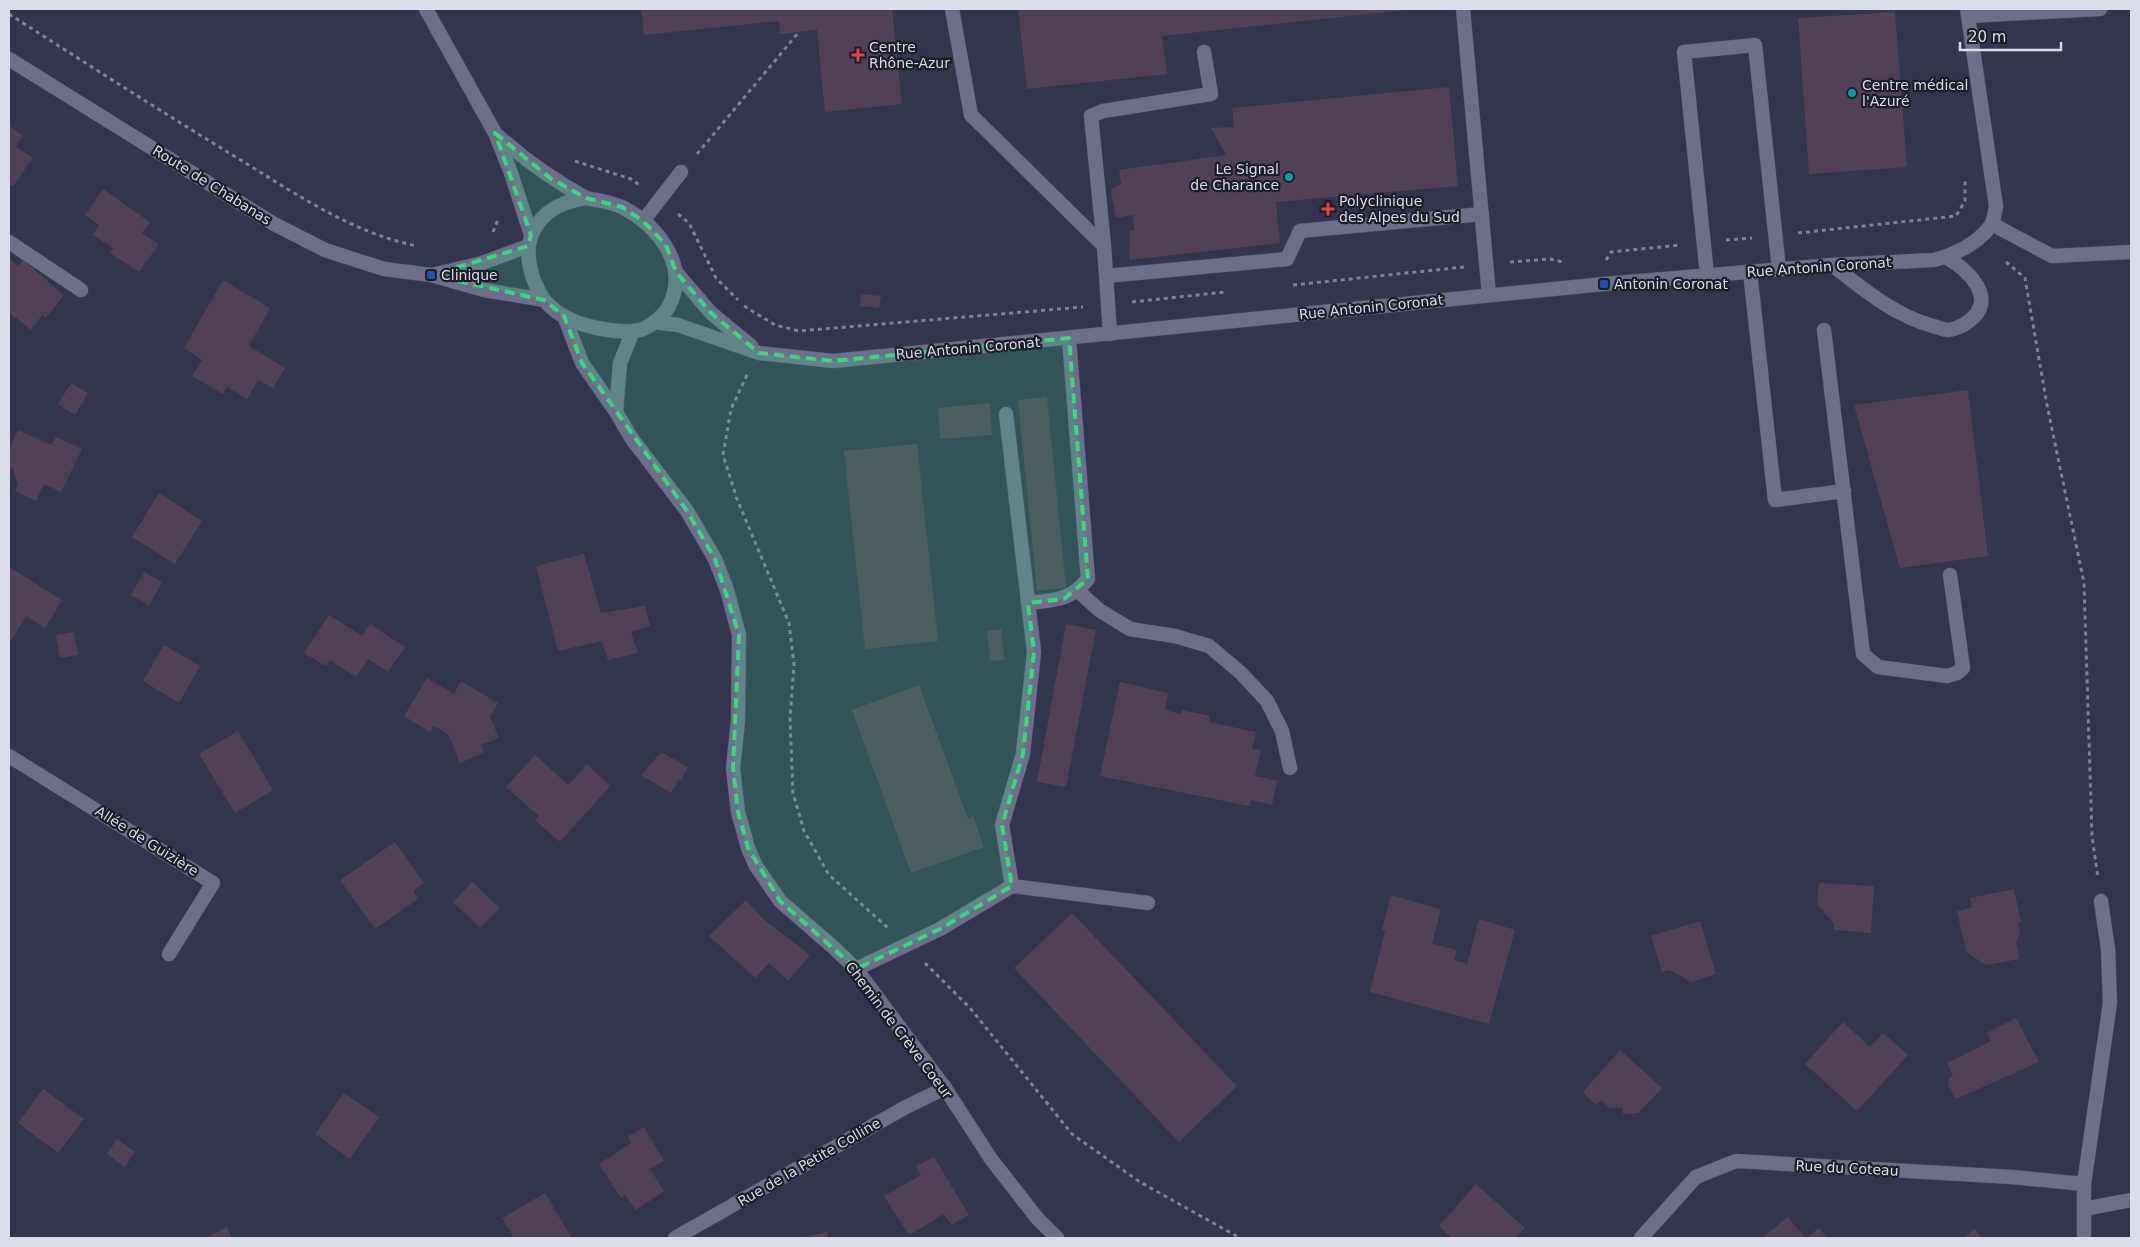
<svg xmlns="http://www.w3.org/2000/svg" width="2140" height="1247" font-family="'DejaVu Sans',sans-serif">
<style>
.building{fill:#504159}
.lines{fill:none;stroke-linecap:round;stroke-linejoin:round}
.service-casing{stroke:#515266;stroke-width:15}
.minor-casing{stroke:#515266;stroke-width:15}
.tertiary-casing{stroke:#515266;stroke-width:15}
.path{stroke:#818296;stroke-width:3;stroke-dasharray:4 4;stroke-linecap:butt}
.service{stroke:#6d6f8a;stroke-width:14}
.minor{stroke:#6d6f8a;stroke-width:14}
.tertiary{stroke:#6d6f8a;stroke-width:14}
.marked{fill:#39d87f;fill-opacity:0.2;stroke:#39d87f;stroke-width:4;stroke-dasharray:10 6;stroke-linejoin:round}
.health-dot{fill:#e0444e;stroke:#1d1d28;stroke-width:2}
.culture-dot{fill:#0f9aa8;stroke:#1d1d28;stroke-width:2}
.transit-dot{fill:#1a4fb4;stroke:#1d1d28;stroke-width:2}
.labels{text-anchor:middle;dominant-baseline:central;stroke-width:4.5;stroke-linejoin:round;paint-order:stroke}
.poi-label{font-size:14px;fill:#dbddec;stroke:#1d1d28;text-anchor:start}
.street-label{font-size:14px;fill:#dbddec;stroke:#1d1d28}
</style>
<rect width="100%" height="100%" fill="#33344d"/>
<!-- building -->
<path class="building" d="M641,9H892L902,104L825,112L817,30L780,34L779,21L644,35Z
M1018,9H1407V10L1162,36L1167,74L1027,89Z
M1895,12L1907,167L1809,174L1798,18Z
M1449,87L1458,186L1276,202L1280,243L1129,260L1130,231H1134L1133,215L1116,218L1111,190L1121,184L1119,170L1226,155L1211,128L1234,127L1232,108Z
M9,125L23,136L16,147L33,158L13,186L9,184Z
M103,189L150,222L142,233L159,244L139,272L110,253L113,248L93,235L99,225L85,215Z
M9,258L18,266L23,260L64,295L46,318L42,315L31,330L9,312Z
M223,280L270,308L249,346L285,368L273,388L258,380L247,399L227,387L223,394L192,376L202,360L184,348Z
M861,294L881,296L879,308L860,306Z
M71,383L88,393L75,415L58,404Z
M1968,390L1988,556L1900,568L1854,405Z
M1047,397L1066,588L1037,591L1018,400Z
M990,403L992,435L940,439L938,408Z
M18,430L51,445L56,437L82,449L61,492L44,484L36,501L15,491L18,484L13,469L9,467V451Z
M917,444L938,641L865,649L844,451Z
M159,493L202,521L175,564L132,537Z
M584,554L601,613L645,606L650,626L631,632L638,653L608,660L602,641L558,651L536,566Z
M9,567L62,600L45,628L26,616L9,644Z
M144,572L162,582L149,606L131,595Z
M329,615L362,636L370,624L405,647L388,672L368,659L356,677L330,660L326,666L304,653Z
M1066,624L1096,630L1066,787L1037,782Z
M1001,629L1004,660L990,661L987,631Z
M74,632L78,655L60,658L56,635Z
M164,645L200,666L179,703L143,681Z
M427,678L454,694L461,681L498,703L490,717L499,738L481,745L484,753L460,763L449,735L434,726L430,732L404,716Z
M1120,682L1168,693L1165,710L1181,714L1182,710L1210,716L1209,722L1256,732L1252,749L1261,750L1255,776L1277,781L1272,805L1251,800L1249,806L1100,776Z
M919,685L968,819L973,816L984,847L911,873L852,710Z
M238,731L273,790L235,813L199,754Z
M661,752L688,767L681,780L679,779L671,793L641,775Z
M535,755L568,785L587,764L610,786L560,842L535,820L539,816L506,787Z
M395,842L424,883L413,891L418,899L375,929L340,880Z
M472,882L500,908L480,928L453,902Z
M1819,883L1874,886L1871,933L1834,930V924L1817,904Z
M2014,889L2021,922L2018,923L2020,934L2016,941L2019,959L1986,965L1966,952L1957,911L1972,908L1970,898Z
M1391,895L1441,909L1432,944L1457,950L1454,960L1467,964L1479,919L1515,930L1489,1024L1370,992L1385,931L1382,930Z
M746,900L762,918L810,955L788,981L769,963L755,978L709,936Z
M1072,913L1237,1086L1179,1142L1014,968Z
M1700,921L1716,974L1692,982L1669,970L1662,972L1651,936Z
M2016,1018L2039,1062L1956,1099L1948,1085L1949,1079L1953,1075L1947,1063L1991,1041L1987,1033Z
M1843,1022L1870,1047L1883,1033L1908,1055L1857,1111L1805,1064Z
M1620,1050L1662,1088L1638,1113L1623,1114L1622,1108H1610L1601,1100L1596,1105L1583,1092Z
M43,1089L84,1119L58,1153L18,1123Z
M344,1093L379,1117L350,1159L315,1134Z
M644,1127L664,1161L650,1169L664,1191L636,1210L625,1195L621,1198L599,1164L631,1143L628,1136Z
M117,1139L135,1152L125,1167L107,1154Z
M934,1157L969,1215L951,1225L944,1214L909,1235L884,1196L921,1175L916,1166Z
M1476,1184L1525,1228L1515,1238H1452L1439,1226Z
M545,1193L571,1237L514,1238L502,1218Z
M1788,1217L1805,1238H1762Z
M227,1227L232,1238H205Z
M1819,1228L1827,1238H1806Z
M1975,1229L1982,1238H1963Z
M827,1232L828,1238H807V1236Z"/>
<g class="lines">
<!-- service casing -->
<g class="service-casing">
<path id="service" d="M952,9L971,115L1104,246
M1463,9L1489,295
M643,221L681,172
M1992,224L2052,256L2131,252
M9,242L81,290
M1832,265C1863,289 1895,316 1933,326C1937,327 1943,330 1948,330C1955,329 1963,326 1969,321C1999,299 1968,270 1946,257
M1750,272L1775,500L1844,491
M1707,275L1684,52L1755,45L1779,269
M1106,276L1287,259L1300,231L1482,214
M1824,330L1863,654L1878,667L1947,676L1957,673L1963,668L1950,575
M1110,334L1104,246L1091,116L1103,111L1211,94L1204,52
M1078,591L1099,610L1130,629L1175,636L1209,646L1241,673L1267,701L1282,731L1290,768"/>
</g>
<!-- minor casing -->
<g class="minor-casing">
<path id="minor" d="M426,9L495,133L511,173L531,235
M1968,16L2100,9
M497,135C525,160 553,180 586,198
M676,272L711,313L751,346
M654,322L678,325L759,353L833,361L1604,284L1832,265L1934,260C1954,255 1979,243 1991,225C1994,220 1995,212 1996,206L1967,9
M1006,414L1034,652L1023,754L1002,825L1012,886
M1028,603C1055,600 1070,601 1088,579L1069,338
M9,756L213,883L169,954
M856,969L940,929L1012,886L1148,903
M2084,1209L2131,1200
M675,1238L904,1108L945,1088
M1641,1238L1696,1177L1736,1161L2012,1177L2084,1184
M2084,1238V1184L2110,1003L2108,949L2101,901"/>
</g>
<!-- tertiary casing -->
<g class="tertiary-casing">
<path id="tertiary" d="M9,59L274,224L325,250L384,269L431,275L484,290L544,300
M586,198C598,200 611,202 622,207C658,226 690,265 669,306C664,315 651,327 640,330C628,333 615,331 603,329C585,326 565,320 551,307C541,299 536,287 532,275C519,232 544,204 586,198Z
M432,275L482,263L528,246
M564,316L582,363L616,412L632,439L687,511L715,559L727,590L739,635L738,721L733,768L738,812L748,848L756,866L780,901L833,947L856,969L945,1088L991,1159L1037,1218L1057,1238
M616,412L620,363L633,331"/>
</g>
<!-- path -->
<path class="path" d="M9,14C87,64 165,114 244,162C299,196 353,233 417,246
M697,154L799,32
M575,161L631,179L641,186
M678,214L689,223L716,278L738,300
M493,232L499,217
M1798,233L1956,216L1965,201V178
M1726,240L1752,238
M1606,260L1611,252L1680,245
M1510,262L1550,259L1563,262
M2006,262L2025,278L2047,405L2084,583L2092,836L2098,878
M1293,285L1464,267
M1132,302L1225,292
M744,306L775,325L799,331L1083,307
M747,375L731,409L723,455L737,499L789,623L794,664L790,719L793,793L804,831L829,875L888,928
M925,963L970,1008L1072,1134L1140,1182L1240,1238"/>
<!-- service -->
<use href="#service" class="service"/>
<!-- minor -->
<use href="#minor" class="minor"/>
<!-- tertiary -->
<use href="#tertiary" class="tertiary"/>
</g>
<!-- marked area -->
<path class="marked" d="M495,133L550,178L586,198L622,207L643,221L666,245L676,272L711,313L759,353L833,361L1069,338L1088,579L1064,599L1028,603L1034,652L1023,754L1002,825L1012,886L940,929L856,969L780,901L748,848L738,812L733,768L739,635L715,559L687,511L582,363L564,316L544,300L431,275L528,246L531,235Z"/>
<!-- markers -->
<g class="health-dot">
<path d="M855.5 47.5h5v5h5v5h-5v5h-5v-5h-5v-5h5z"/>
<path d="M1325.5 201.5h5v5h5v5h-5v5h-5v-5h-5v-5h5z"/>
</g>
<g class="culture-dot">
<circle cx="1852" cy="93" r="5"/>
<circle cx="1289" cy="177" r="5"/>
</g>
<g class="transit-dot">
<rect x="426" y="270" width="10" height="10" rx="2.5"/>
<rect x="1599" y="279" width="10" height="10" rx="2.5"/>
</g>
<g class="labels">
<!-- poi labels -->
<g class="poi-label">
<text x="869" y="47">Centre<tspan x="869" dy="16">Rhône-Azur</tspan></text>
<text x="1862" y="85">Centre médical<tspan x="1862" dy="16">l'Azuré</tspan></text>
<text x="1279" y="169" text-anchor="end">Le Signal<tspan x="1279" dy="16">de Charance</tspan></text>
<text x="1339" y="201">Polyclinique<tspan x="1339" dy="16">des Alpes du Sud</tspan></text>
<text x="441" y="275">Clinique</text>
<text x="1614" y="284">Antonin Coronat</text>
</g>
<!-- street labels -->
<g class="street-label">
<text transform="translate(212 185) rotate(32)">Route de Chabanas</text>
<text transform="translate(1819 267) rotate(-4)">Rue Antonin Coronat</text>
<text transform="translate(1371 307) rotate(-6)">Rue Antonin Coronat</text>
<text transform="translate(968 348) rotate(-5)">Rue Antonin Coronat</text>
<text transform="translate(147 841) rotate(32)">Allée de Guizière</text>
<text transform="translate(899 1030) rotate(53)">Chemin de Crève Coeur</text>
<text transform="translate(809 1162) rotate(-30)">Rue de la Petite Colline</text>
<text transform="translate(1847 1168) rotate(3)">Rue du Coteau</text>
</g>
</g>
<!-- border -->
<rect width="2140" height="1247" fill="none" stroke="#dbddec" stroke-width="20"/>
<!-- scale -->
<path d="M1960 42v8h101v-8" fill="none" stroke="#dbddec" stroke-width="2.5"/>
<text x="1968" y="42" font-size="15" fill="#dbddec" stroke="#1d1d28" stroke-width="4" paint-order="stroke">20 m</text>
</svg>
